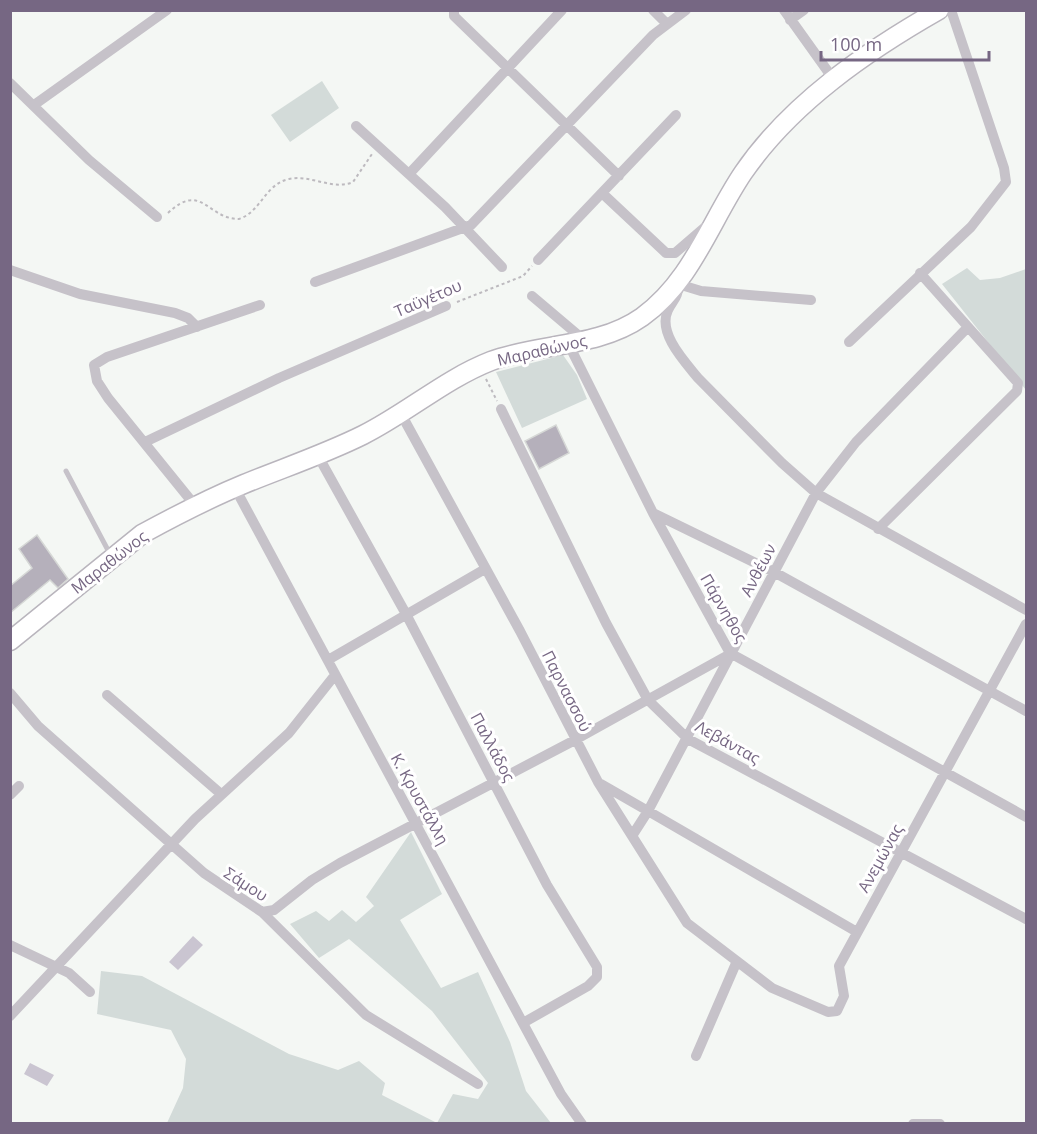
<svg xmlns="http://www.w3.org/2000/svg" width="1037" height="1134" font-family="'Open Sans',sans-serif">
<style>
.green{fill:#d3dbd9}
.water{fill:#cac5d1}
.building{fill:#b5b0bb;stroke:#d6d8d6;stroke-width:1.5}
.lines{fill:none;stroke-linecap:round;stroke-linejoin:round}
.primary-casing{stroke:#b9b5bd;stroke-width:21}
.path{stroke:#bdbabf;stroke-width:2;stroke-dasharray:3 3;stroke-linecap:butt}
.service{stroke:#c6c2c9;stroke-width:5}
.minor{stroke:#c6c2c9;stroke-width:10}
.primary{stroke:#fff;stroke-width:18}
.labels{text-anchor:middle;dominant-baseline:central;stroke-width:6;stroke-linejoin:round;paint-order:stroke}
.street-label{font-size:16px;fill:#766783;stroke:#fff}
</style>
<rect width="100%" height="100%" fill="#f4f7f4"/>
<!-- green -->
<path class="green" d="M322,81L339,108L290,142L271,115Z
M967,268L980,280L1000,278L1026,269V390L942,284Z
M563,355L577,375L587,399L522,428L496,372Z
M411,832L442,894L400,920L441,988L478,972L510,1042L526,1091L551,1123H167L183,1088L186,1059L171,1030L97,1014L101,971L142,976L289,1054L338,1070L359,1061L385,1083L382,1095L437,1123L453,1094L478,1099L488,1083L432,1011L349,939L319,958L290,924L316,911L329,921L342,910L356,922L374,906L366,897Z"/>
<!-- water -->
<path class="water" d="M193,936L203,945L178,970L169,962Z
M30,1063L54,1075L47,1086L24,1074Z"/>
<!-- building -->
<path class="building" d="M556,425L569,453L539,469L525,441Z
M37,535L68,579L58,588L50,580L10,613V586L32,568L19,549Z"/>
<g class="lines">
<!-- primary casing -->
<g class="primary-casing">
<path id="primary" d="M10,641L142,534C175,516 210,498 244,484C283,468 325,454 363,435C407,413 445,379 491,361C539,343 598,348 642,317C692,281 710,222 743,173C791,103 867,51 939,10"/>
</g>
<!-- path -->
<path class="path" d="M168,213C202,181 207,219 239,219C261,212 265,184 289,179C310,174 333,191 353,182L372,154
M457,302L523,276L532,266
M486,379L497,401"/>
<!-- service -->
<path class="service" d="M66,471L110,554"/>
<!-- minor -->
<path class="minor" d="M454,10V16L619,176
M653,10L667,24
M784,10L834,80
M790,20L804,10
M10,83L89,160L157,217
M34,105L167,10
M356,126L445,207L502,267
M409,174L562,10
M602,193L666,253H675L704,228L710,230
M538,260L676,115
M10,270L80,294L175,313L188,318L197,327
M315,282L471,225L653,35L686,10
M532,296L584,340
M811,300L701,291L678,284C679,297 673,300 668,310C657,333 685,362 698,378L782,463L816,493L1026,610
M849,342L971,227L1006,182L1004,168L951,10
M568,343L653,513L730,653L1026,817
M501,409L606,623L648,700L688,739L1026,919
M400,412L520,631L598,782L687,923L772,988L828,1012L837,1011L844,996L839,966L1026,624
M145,442L279,378L446,306
M317,454L406,614L547,885L597,967V977L588,986L523,1023
M235,488L561,1094L582,1124
M197,508L108,398L97,381L94,365L107,357L260,305
M653,513L774,572L1026,711
M878,529L1017,391L1018,383L920,273
M328,660L485,569
M10,693L38,726L204,873L262,912L366,1015L478,1084
M107,695L221,794
M601,784L648,811L816,493L856,442L968,327
M10,795L19,786
M632,836L648,811L857,932
M262,912L274,910L312,880L340,863L575,740L730,654
M10,945L69,973L90,992
M10,1016L195,819L289,733L335,675
M696,1056L737,961
M913,1124H940"/>
<!-- primary -->
<use href="#primary" class="primary"/>
</g>
<g class="labels">
<!-- street labels -->
<g class="street-label">
<text transform="translate(428 298) rotate(-23)">Ταϋγέτου</text>
<text transform="translate(542 350) rotate(-13)">Μαραθώνος</text>
<text transform="translate(109 562) rotate(-38)">Μαραθώνος</text>
<text transform="translate(758 570) rotate(-62)">Ανθέων</text>
<text transform="translate(724 608) rotate(60)">Πάρνηθος</text>
<text transform="translate(567 691) rotate(63)">Παρνασσού</text>
<text transform="translate(728 742) rotate(29)">Λεβάντας</text>
<text transform="translate(493 747) rotate(62)">Παλλάδος</text>
<text transform="translate(420 799) rotate(61)">Κ. Κρυστάλλη</text>
<text transform="translate(880 858) rotate(-61)">Ανεμώνας</text>
<text transform="translate(246 884) rotate(33)">Σάμου</text>
</g>
</g>
<!-- border -->
<rect width="1037" height="1134" fill="none" stroke="#766783" stroke-width="24"/>
<!-- scale -->
<path d="M821 51v9h168v-9" fill="none" stroke="#766783" stroke-width="3"/>
<text x="830" y="51" font-size="18" fill="#766783" stroke="#ffffff" stroke-width="4.5" paint-order="stroke">100 m</text>
</svg>
